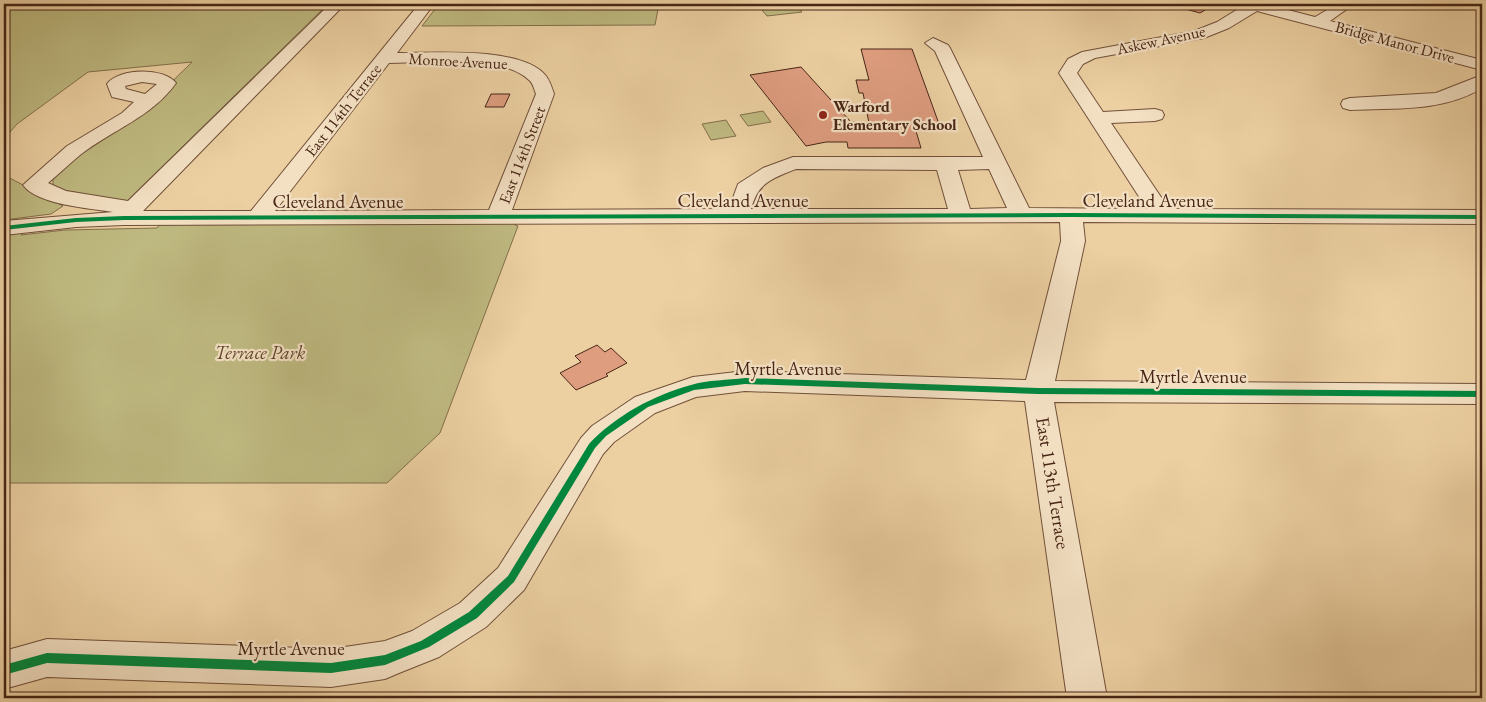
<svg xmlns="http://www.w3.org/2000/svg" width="1486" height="702" font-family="'EB Garamond',serif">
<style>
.green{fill:#beb980;stroke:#836f4b}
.building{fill:#de9d7f;stroke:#482516}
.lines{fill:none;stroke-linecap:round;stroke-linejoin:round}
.minor-casing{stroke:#715039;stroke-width:2}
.minor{fill:#f3e0c3;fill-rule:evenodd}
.cycleway-casing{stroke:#f3e0c3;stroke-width:3}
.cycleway{fill:#00873e;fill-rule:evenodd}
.poi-dot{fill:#8f2418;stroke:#f3e0c3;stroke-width:2}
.labels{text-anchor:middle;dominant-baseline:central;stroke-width:4.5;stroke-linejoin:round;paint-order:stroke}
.far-street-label{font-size:16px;fill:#482516;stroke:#f3e0c3}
.far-poi-label{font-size:16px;font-weight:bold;fill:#482516;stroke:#f3e0c3;text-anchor:start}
.street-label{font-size:19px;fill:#482516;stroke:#f3e0c3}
.park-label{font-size:19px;font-style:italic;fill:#60432b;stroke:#f3e0c3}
</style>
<rect width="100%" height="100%" fill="#ecd0a2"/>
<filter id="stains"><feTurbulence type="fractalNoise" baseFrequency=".004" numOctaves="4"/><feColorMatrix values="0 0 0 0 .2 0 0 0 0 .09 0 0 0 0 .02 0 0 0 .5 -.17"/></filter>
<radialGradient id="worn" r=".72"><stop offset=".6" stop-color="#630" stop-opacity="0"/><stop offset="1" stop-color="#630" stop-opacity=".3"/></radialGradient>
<!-- green -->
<path class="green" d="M4,4H328L126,202L53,188V172L132,121L192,62L88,72L17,124L4,139Z
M439,4H659L655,25L422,26Z
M795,6L802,12L767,16L761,9Z
M763,111L771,122L748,126L740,115Z
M726,120L736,136L711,140L702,124Z
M4,175L63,206L51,214L4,220Z
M516,220L515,225L518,226L440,433L387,483H4V232L26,230L21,235L65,230L157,228L163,221Z"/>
<!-- building -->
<path class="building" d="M1189,4H1215L1200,13L1182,8Z
M861,49H912L939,124H914L921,148H848L847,142H826L806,146L750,75L801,67L851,122L869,123L863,93H859L856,80H869Z
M491,94H510L504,107H485Z
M597,345L605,352L611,348L627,363L606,374L608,376L576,390L560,373L581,362L575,356Z"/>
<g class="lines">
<!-- minor casing -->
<g class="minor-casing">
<path id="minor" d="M330,4H345L143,211H251L419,4H434L397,53C433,53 522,46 546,76C550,81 552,88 554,94L512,210L729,209L738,184L763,168L793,157H983L935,51L925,43L933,38L948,45L950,48L1029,208L1147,209L1059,73L1068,59L1082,52L1194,31L1217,22L1243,6L1242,4H1265L1315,17L1337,4H1354L1330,21L1482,60V70L1257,11L1229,28L1204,38L1095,58L1083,64L1077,73L1103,112L1155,109L1162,111L1164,115L1162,119L1155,121L1111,123L1169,209L1482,210V224L1083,222L1085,241L1055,381L1482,384V404L1054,402L1107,698H1067L1025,401L745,391L696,397L655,413L614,442L603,454L524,590L486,627L439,657L399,673L385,679L331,687L47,677L4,689V651L47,639L331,649L385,641L412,631L460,603L498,568L581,438L592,426L635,397L693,377L745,371L1026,380L1061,241L1060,222L124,225L76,227L4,235V221L113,212C90,208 37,205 23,185L67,146L122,113L134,102L112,97L107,84C118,68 164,67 176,83C152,117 112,130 80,155C69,164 59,174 48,183L66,191L128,201ZM424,62C454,62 506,58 529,80C533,83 534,89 536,94L489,210L275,211L389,63ZM142,82L157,84L145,94L126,89L125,86ZM796,169L937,170L948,209H751C758,183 771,179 796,169ZM989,169L1007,208L970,209L958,170Z
M1482,75V88C1444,112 1394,108 1350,110L1343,108L1341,104L1343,100L1350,98L1436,93Z"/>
</g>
<!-- minor -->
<use href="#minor" class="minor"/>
<!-- cycleway casing -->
<g class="cycleway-casing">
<path id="cycleway" d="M1071,213L1482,215V219L1071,217L124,220L76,222L4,230V226L76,218L124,216Z
M745,378L1038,388L1482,391V397L1038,394L745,384L694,390L648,407L606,436L595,448L514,582L477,618L429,647L385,665L331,673L47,663L4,675V665L47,653L331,663L385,655L421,641L469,612L508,576L589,444C615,416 654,395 691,385C708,380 728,380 745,378Z"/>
</g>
<!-- cycleway -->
<use href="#cycleway" class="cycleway"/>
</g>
<!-- markers -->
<circle class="poi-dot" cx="823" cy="115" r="5"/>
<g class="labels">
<!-- far-street labels -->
<g class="far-street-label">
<text transform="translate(1161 40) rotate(-12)">Askew Avenue</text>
<text transform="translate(1395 42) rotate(15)">Bridge Manor Drive</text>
<text transform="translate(458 61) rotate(3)">Monroe Avenue</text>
<text transform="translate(343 110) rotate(-52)">East 114th Terrace</text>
<text transform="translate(522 155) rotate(-69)">East 114th Street</text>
</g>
<!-- far-poi labels -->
<g class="far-poi-label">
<text x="833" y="106">Warford<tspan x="833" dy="18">Elementary School</tspan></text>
</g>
<!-- street labels -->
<g class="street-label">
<text x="743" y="200">Cleveland Avenue</text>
<text x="1148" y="200">Cleveland Avenue</text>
<text x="338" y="201">Cleveland Avenue</text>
<text x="788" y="368">Myrtle Avenue</text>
<text x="1193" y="376">Myrtle Avenue</text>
<text transform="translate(1053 483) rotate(81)">East 113th Terrace</text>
<text x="291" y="648">Myrtle Avenue</text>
</g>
<!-- park labels -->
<g class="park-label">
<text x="260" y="352">Terrace Park</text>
</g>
</g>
<!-- margin -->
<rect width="1486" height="702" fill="none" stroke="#ecd0a2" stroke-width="20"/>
<rect x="5" y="5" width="1476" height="692" fill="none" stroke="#482516" stroke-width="2.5"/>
<rect x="10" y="10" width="1466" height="682" fill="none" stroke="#482516"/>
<rect width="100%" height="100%" filter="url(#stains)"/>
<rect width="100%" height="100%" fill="url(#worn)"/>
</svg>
